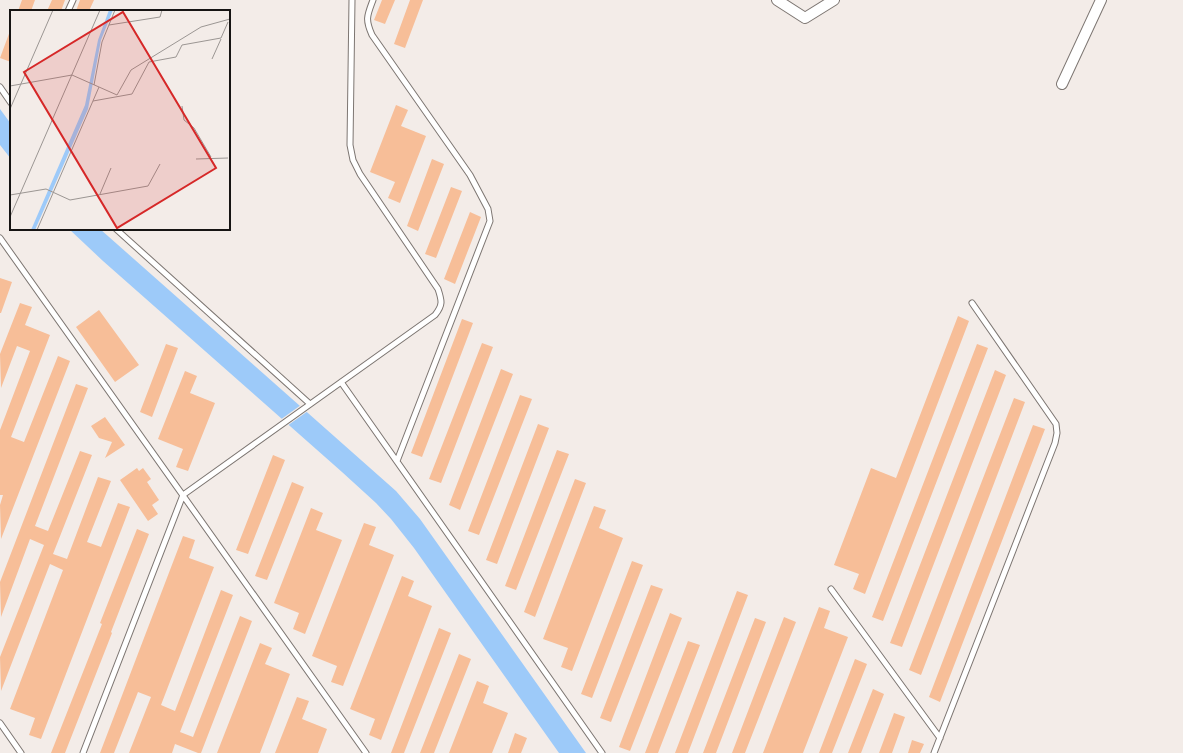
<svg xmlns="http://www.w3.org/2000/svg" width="1183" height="753" font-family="'Golos Text',sans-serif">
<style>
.water{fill:#9dcaf9}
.pier{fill:#f3ece8}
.building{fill:#f7be98}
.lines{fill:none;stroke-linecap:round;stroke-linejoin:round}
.lane-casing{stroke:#7d7672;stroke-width:7}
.street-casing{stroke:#7d7672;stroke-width:12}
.lane{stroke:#fff;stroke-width:5}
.street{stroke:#fff;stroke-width:10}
.inset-road{fill:none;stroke:#9b9693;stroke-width:1}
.view{fill:#d62828;fill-opacity:0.15;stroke:#d62828;stroke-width:2}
.inset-edge{fill:none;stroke:#161413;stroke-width:2}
</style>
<rect width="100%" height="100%" fill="#f3ece8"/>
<!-- water -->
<path class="water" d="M0,109L11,124V159L0,145Z
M69,229H100L396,491L420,519L586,753H559L414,548L391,519L376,503L342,472L103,261Z"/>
<!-- pier -->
<path class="pier" d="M301,405L308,411L287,426L280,420Z"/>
<!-- building -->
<path class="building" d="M22,0H35L31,11H18Z
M52,0H65L61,11H47Z
M80,0H94L89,11H76Z
M382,0H395L385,24L374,20Z
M410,0H423L405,48L394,44Z
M10,31H11V62L0,58Z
M396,105L408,110L401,126L426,136L400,203L388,198L395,182L370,172Z
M432,159L444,164L418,231L407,226Z
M451,187L462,191L436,258L425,254Z
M470,212L481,217L455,284L444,279Z
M0,278L12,282L1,313H0Z
M20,303L32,307L25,325L50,335L11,437L24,442L58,356L70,361L1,539L0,505L3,495H0V430L30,351L17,346L1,388L0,354Z
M99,310L139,365L115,382L76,327Z
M958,316L969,321L865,594L853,589L859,574L834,565L871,468L896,478Z
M462,319L473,323L422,457L411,453Z
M482,343L493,347L441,483L429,479Z
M166,344L178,348L152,417L140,412Z
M977,344L988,348L883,621L872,617Z
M501,369L513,374L460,510L449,505Z
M995,370L1006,375L902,647L890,643Z
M185,371L197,376L190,393L215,403L188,471L176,467L183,449L158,439Z
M76,384L88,388L35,526L48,531L80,451L92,455L53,554L67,559L98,477L111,481L87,542L101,547L118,503L130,507L41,739L29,735L35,718L10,709L63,570L50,564L1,691L0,657L44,545L30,539L1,617L0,582Z
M520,395L532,399L479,535L468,531Z
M1014,398L1025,402L921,675L909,670Z
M105,417L125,445L105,458L112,442L99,438L91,426Z
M538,424L549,428L497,564L486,560Z
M1033,425L1045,429L940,702L929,697Z
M557,450L569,454L516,590L505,586Z
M273,455L285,460L248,554L236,550Z
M137,468L139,471L143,468L151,479L147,482L159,500L152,505L158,514L148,521L120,480Z
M575,479L586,483L535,617L524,612Z
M292,482L304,487L267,580L255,576Z
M594,506L606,510L599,528L623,538L572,671L561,667L568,648L543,639Z
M311,508L323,513L316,530L342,540L305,634L293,629L299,613L274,603Z
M364,523L376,527L369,545L394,555L343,686L331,682L337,666L312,656Z
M137,529L149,534L111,632L112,633L65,753H51L102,624L100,623Z
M183,536L195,540L189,558L214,567L161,705L175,711L221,590L233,595L180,732L193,737L240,616L252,621L201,753H198L175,744L172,753H129L151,697L138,692L114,753H100Z
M632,561L643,565L592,698L581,694Z
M402,576L414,581L408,596L432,606L381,740L369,735L375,719L350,709Z
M651,585L663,589L611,722L600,718Z
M737,591L748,595L688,753H675Z
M819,607L830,611L824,628L848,637L803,753H763Z
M670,613L682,618L630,751L619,747Z
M784,617L796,622L745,753H732Z
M755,618L766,622L716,753H703Z
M439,628L451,633L404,753H391Z
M688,641L700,645L658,753H645Z
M260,643L272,648L265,664L290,674L260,753H217Z
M459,654L471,659L434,753H420Z
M855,659L867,664L832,753H819Z
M477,681L489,686L483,703L508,713L492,753H449Z
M873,689L884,694L861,753H848Z
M297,697L309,701L302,719L327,729L318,753H275Z
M894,713L905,717L892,753H879Z
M515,733L527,738L521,753H508Z
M912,740L924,744L920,753H908Z"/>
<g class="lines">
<!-- lane casing -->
<g class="lane-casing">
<path id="lane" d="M373,0C367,16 365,19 372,35L470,175L488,209L490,221L397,461
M68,11L73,0
M0,87L11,103
M116,229L310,404
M0,238L366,753
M341,382L602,753
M831,589L940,738
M0,723L21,753
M83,753L183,495L435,315C443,305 442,301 438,289L360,174L353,160L350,145L352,0
M934,753L1055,443L1057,433L1056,424L972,303"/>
</g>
<!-- street casing -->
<g class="street-casing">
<path id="street" d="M777,0L805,18L834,0
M1062,84L1101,0"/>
</g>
<!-- lane -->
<use href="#lane" class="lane"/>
<!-- street -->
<use href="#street" class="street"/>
</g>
<!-- overview -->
<g transform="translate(10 10)">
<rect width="220" height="220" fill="#f3ece8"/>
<path d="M99,0H103L91,30L78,99L25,220H21L75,95L88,30Z" fill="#9dcaf9"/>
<path class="inset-road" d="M99,15L150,7L152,0M220,27V40M202,49L211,29M84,75L92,32L105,0M0,76L62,65L107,85L121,60L191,17L220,9M83,91L122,84L139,52L166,47L172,35L211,28L218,12M172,96L174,110L184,118L201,147M0,99L43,0M186,149L218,148M90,184L101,158M0,185L36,179L60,190L138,176L150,154M0,207L90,0M27,220L89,77"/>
<path class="view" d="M113,2L206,158L107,218L14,62Z"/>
<rect width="220" height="220" class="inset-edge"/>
</g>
</svg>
